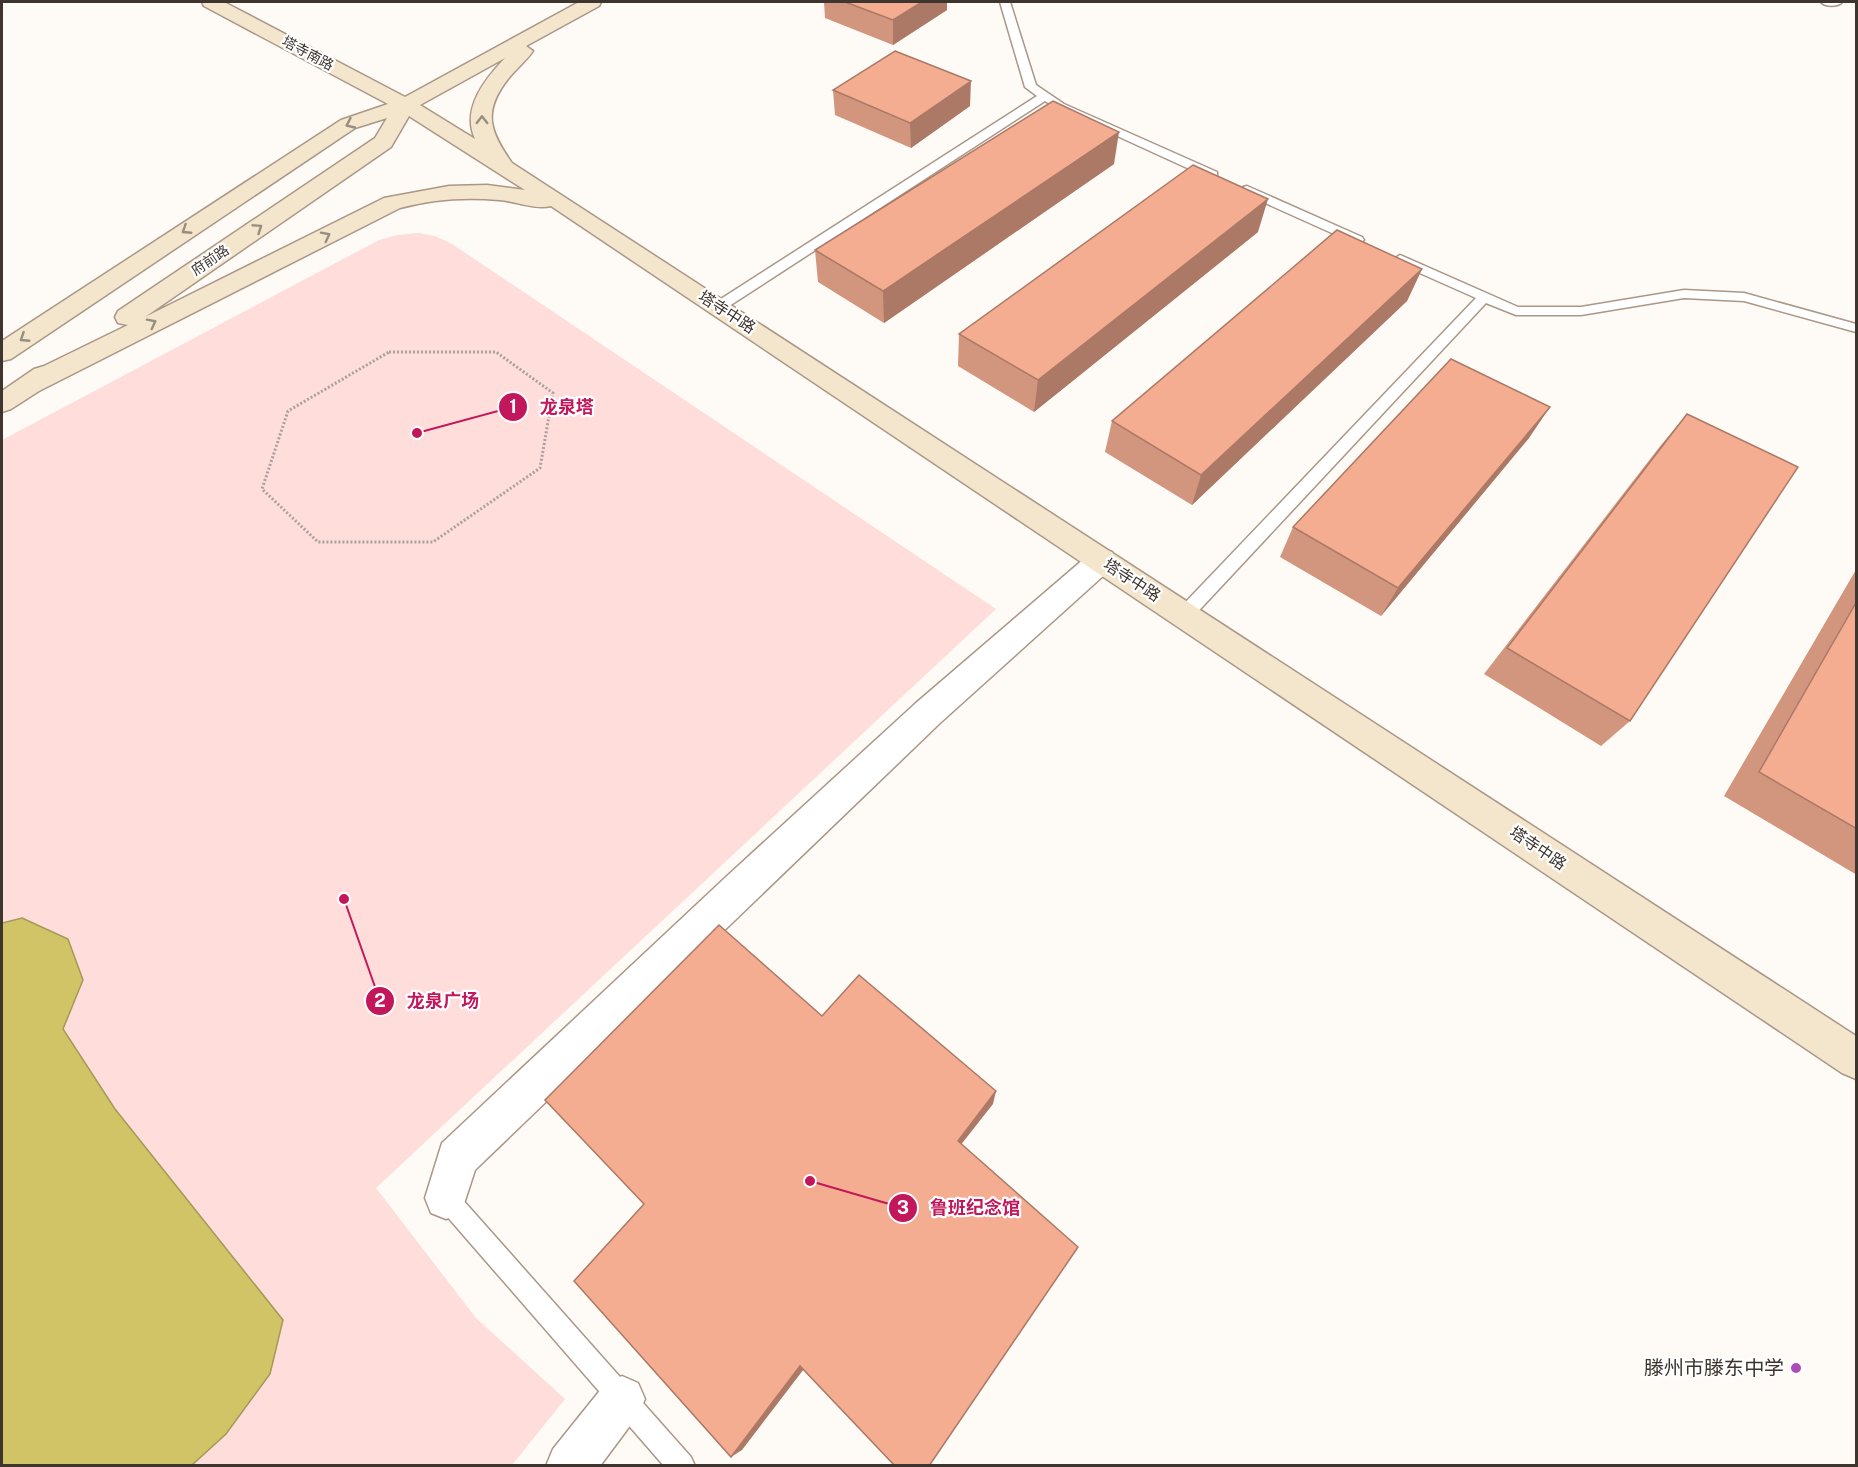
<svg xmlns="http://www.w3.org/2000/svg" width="1858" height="1467" font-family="'Public Sans','Noto Sans SC',sans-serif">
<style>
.green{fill:#ffdddb}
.water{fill:#d0c467;stroke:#a49956;stroke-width:1.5}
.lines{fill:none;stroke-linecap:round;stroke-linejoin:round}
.service-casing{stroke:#aa9787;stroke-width:3}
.minor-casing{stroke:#aa9787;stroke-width:3}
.secondary-casing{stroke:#aa9787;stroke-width:3}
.path{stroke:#a8a29d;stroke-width:3;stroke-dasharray:2 2;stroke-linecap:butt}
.service{fill:#fff;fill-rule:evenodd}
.minor{fill:#fff;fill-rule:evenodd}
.secondary{fill:#f4e6cc;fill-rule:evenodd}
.wall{fill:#d2957d}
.shaded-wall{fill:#ab7966}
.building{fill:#f4ad91;stroke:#ab7966;stroke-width:1.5}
.oneway{stroke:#988e7d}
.poi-dot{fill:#a94db8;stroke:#fff;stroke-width:2}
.labels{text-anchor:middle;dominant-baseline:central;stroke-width:4.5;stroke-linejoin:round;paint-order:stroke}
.far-street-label{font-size:14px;fill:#3d352e;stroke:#fff}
.street-label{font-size:16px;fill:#3d352e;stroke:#fff}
.near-poi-label{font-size:20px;fill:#3d352e;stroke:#fff;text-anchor:end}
.leader{fill:none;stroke:#c2185b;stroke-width:2}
.callout-dot{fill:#c2185b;stroke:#fff;stroke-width:2}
.mark-label{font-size:18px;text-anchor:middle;font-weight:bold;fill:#fff}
.callout-label{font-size:18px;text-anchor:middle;font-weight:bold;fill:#c2185b;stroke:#fff;stroke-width:4.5;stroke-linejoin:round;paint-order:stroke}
</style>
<rect width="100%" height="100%" fill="#fefaf6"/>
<!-- green -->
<path class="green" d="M419,233L435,236L452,244L996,609L376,1188L476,1318L565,1399L512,1465L2,1466V440L379,240L398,235Z"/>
<!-- water -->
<path class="water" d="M22,918L68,939L83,980L63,1029L115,1109L283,1320L270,1374L226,1434L192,1465H2V923Z"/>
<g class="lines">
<!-- service casing -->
<g class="service-casing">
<path id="service" d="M1000,2H1010L1036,85L1064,104L1217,172V178H1209L1056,108L1045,101L723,310H713L711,307L713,304L1037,96L1025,87Z
M1821,2H1842C1838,7 1825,7 1821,2Z
M1247,186L1362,237L1364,240L1358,244L1354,243L1243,193V187Z
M1400,255L1518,307H1581L1684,290L1744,293L1856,324V332L1744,301L1684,298L1581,315H1516L1486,303L1191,619L1185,621L1179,619L1177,614L1179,609L1476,298L1395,262L1394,259Z
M446,1187L454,1190L691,1457L695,1466H664L438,1206L435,1198L438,1190Z"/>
</g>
<!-- minor casing -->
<g class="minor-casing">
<path id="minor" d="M1102,549L1112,552L1117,560L1112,568L940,723L475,1170L461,1213L446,1219L431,1213L425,1198L442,1143L727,876L916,703L1092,552Z
M622,1376L638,1383L645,1399L638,1415L600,1466H546L553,1449L606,1383Z"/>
</g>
<!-- secondary casing -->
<g class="secondary-casing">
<path id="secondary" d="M202,2H224L405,97L579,2H601L599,6L526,46L533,51C526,61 516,69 508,79C482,112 490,132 512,163L1856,1036V1079L1842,1073L551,206C535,210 515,201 499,200C466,197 433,199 400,208L39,391L11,409L2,412V391L34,369L44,366L128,325L118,323L115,317L118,311L375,138L387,118L355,128L11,359L2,361V341L341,120L388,104L204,6ZM505,58C485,79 461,109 475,139L420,105ZM409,116L525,190L487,185L449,186L384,198L145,317L391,147Z"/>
</g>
<!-- path -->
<path class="path" d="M389,352H496L553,393L540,468L433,542H318L262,489L288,411Z"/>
<!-- service -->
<use href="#service" class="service"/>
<!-- minor -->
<use href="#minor" class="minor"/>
<!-- secondary -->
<use href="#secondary" class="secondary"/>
</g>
<!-- wall -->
<path class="wall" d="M824,2H947V10L893,45L825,18Z
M833,90L970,106L911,148L835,115Z
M1114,164L884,323L818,282L815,250Z
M1258,232L1034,412L958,366L959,334Z
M1422,269L1407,301L1192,505L1105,452L1112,421Z
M1687,414L1630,721L1601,746L1484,674L1661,445Z
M1529,438L1381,616L1280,557L1293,527Z
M1857,568V875L1724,796Z"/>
<!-- shaded-wall -->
<path class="shaded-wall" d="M922,2H947V10L893,45V20Z
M971,81L970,106L911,148L910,123Z
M1119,132L1114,164L884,323L883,291Z
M1268,199L1258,232L1034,412L1038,380Z
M1422,269L1407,301L1192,505L1201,475Z
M1550,407L1529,438L1381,616L1398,588Z
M996,1091L993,1104L956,1151L958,1141Z
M807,1365L742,1450L731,1457L800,1366Z"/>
<!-- building -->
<path class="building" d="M845,2H922L893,20Z
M895,51L971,81L910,123L833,90Z
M1053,101L1119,132L883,291L815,250Z
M1193,165L1268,199L1038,380L959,334Z
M1337,230L1422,269L1201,475L1112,421Z
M1451,359L1550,407L1398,588L1293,527Z
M1687,414L1798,467L1630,721L1507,648Z
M1857,601V829L1759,772Z
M719,925L822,1016L859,975L996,1091L958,1141L1078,1247L929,1466H895L800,1366L731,1457L574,1281L644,1204L545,1100Z"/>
<!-- one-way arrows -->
<defs><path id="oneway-chevron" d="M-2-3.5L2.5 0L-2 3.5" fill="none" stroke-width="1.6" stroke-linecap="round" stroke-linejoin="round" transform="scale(1.5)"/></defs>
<g class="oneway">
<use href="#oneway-chevron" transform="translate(482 120) rotate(-90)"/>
<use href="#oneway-chevron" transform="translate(350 124) rotate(155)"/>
<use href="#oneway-chevron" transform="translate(258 228) rotate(-34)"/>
<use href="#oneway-chevron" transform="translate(186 230) rotate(147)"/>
<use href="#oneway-chevron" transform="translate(326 236) rotate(-27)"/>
<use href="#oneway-chevron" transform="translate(152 323) rotate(-27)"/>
<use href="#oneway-chevron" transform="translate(24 338) rotate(147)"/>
</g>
<!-- markers -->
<circle class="poi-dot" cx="1796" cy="1368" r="6"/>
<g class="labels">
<!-- far-street labels -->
<g class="far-street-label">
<text transform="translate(308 53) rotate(28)">塔寺南路</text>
<text transform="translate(210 260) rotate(-34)">府前路</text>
</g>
<!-- street labels -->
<g class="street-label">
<text transform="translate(727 312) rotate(33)">塔寺中路</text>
<text transform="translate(1132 580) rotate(33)">塔寺中路</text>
<text transform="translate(1538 848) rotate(34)">塔寺中路</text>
</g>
<!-- near-poi labels -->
<g class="near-poi-label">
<text x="1784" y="1368">滕州市滕东中学</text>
</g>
</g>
<!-- callouts -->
<path class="leader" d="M417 433L513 407M344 899L380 1001M810 1181L903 1208"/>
<g class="callout-dot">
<circle cx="417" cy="433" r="6"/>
<circle cx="344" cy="899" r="6"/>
<circle cx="810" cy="1181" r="6"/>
<circle cx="513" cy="407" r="15"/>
<circle cx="380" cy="1001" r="15"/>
<circle cx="903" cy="1208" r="15"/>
</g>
<g class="mark-label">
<text x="513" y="413">1</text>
<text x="380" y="1007">2</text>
<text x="903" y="1214">3</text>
</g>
<g class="callout-label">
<text x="567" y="413">龙泉塔</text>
<text x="443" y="1007">龙泉广场</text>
<text x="975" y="1214">鲁班纪念馆</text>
</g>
<!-- border -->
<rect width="1858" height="1467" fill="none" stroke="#3d352e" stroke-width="6"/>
</svg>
